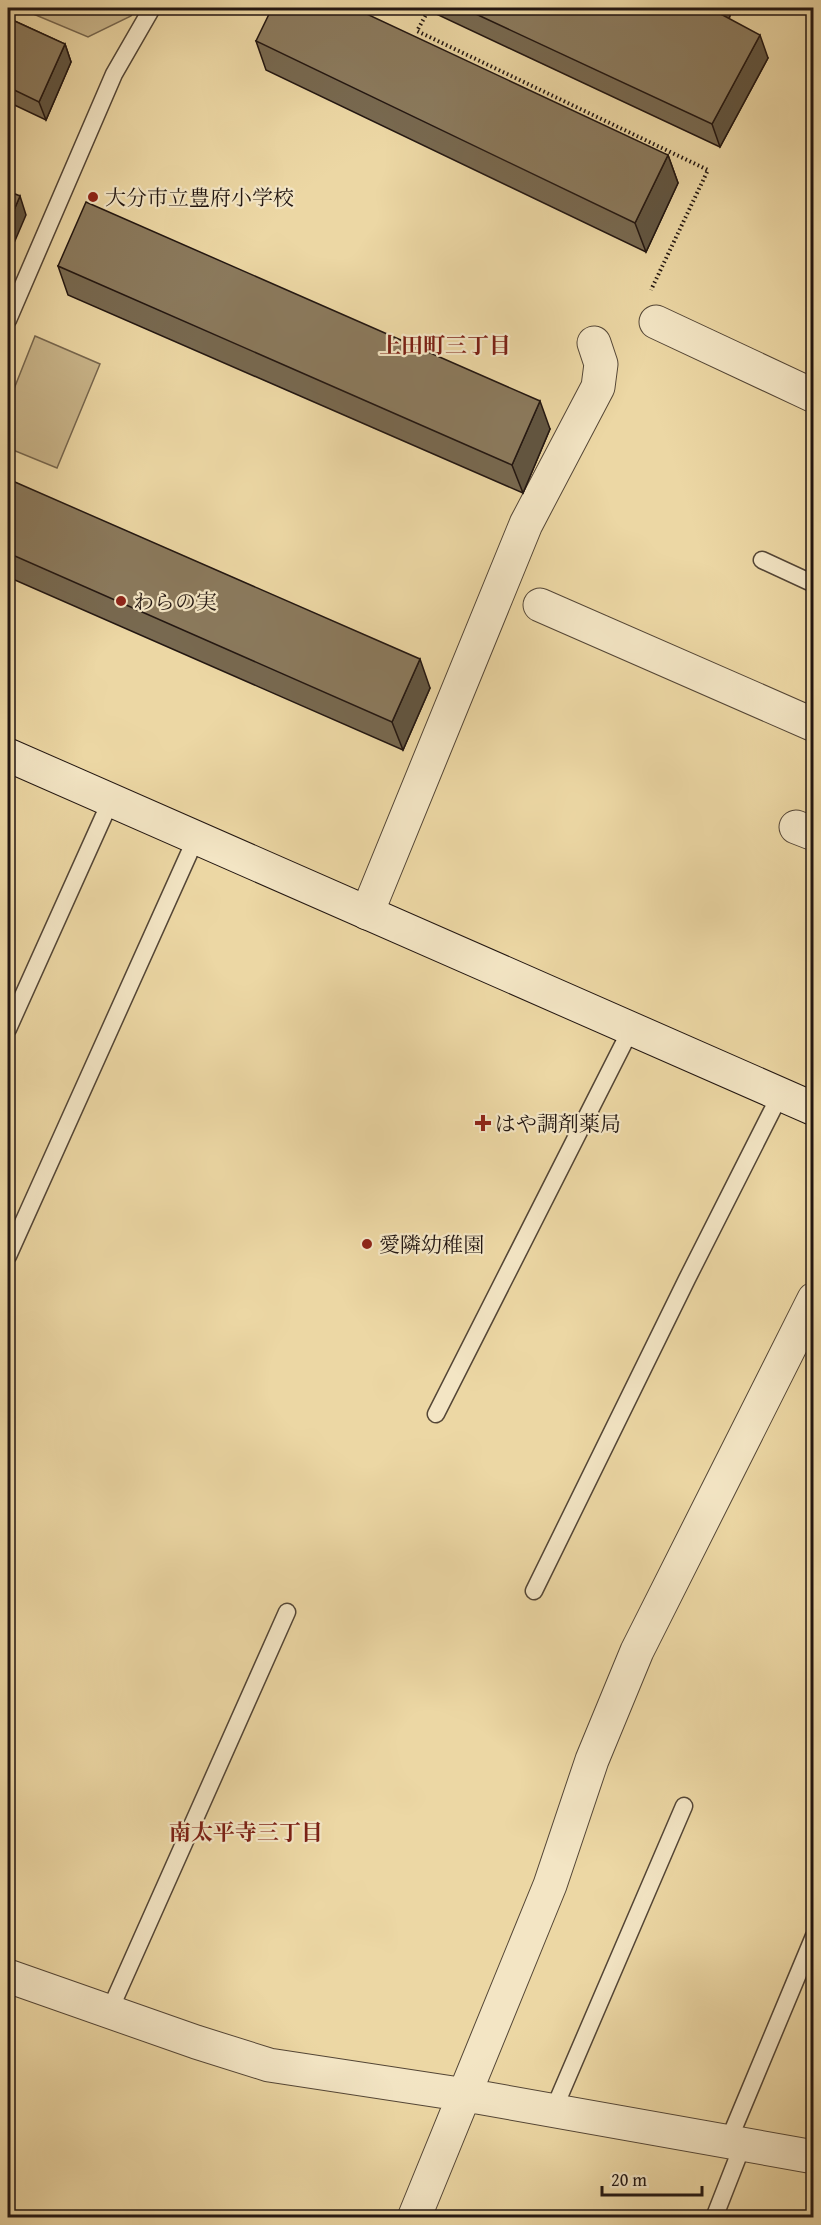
<svg xmlns="http://www.w3.org/2000/svg" width="821" height="2225" font-family="'Gentium Book Plus','Noto Serif JP',serif">
<style>
.green{fill:#cab68b;stroke:#76664e;stroke-width:1.5}
.lines{fill:none;stroke-linecap:round;stroke-linejoin:round}
.lane-casing{stroke:#544636;stroke-width:19}
.street-casing{stroke:#544636;stroke-width:35}
.secondary-casing{stroke:#221611;stroke-width:35}
.path{stroke:#221611;stroke-width:4;stroke-dasharray:1.5 3;stroke-linecap:butt}
.lane{stroke:#f3e5c4;stroke-width:16}
.street{stroke:#f3e5c4;stroke-width:33}
.secondary{stroke:#f3e5c4;stroke-width:33}
.wall{fill:#786950;stroke:#221611;stroke-width:1.5}
.shaded-wall{fill:#615541;stroke:#221611;stroke-width:1.5}
.building{fill:#8b7a5d;stroke:#221611;stroke-width:1.5}
.poi-dot{fill:#8f2418;stroke:#f3e5c4;stroke-width:2}
.labels{text-anchor:middle;dominant-baseline:central;stroke-width:4.5;stroke-linejoin:round;paint-order:stroke}
.poi-label{font-size:21px;fill:#221611;stroke:#f3e5c4;text-anchor:start}
.neighbourhood-label{font-size:22px;font-weight:bold;fill:#7a1f14;stroke:#f3e5c4}
</style>
<rect width="100%" height="100%" fill="#ecd7a4"/>
<filter id="stains"><feTurbulence type="fractalNoise" baseFrequency=".00333" numOctaves="4"/><feColorMatrix values="0 0 0 0 .2 0 0 0 0 .09 0 0 0 0 .02 0 0 0 .5 -.17"/></filter>
<radialGradient id="worn" r=".72"><stop offset=".6" stop-color="#630" stop-opacity="0"/><stop offset="1" stop-color="#630" stop-opacity=".3"/></radialGradient>
<!-- green -->
<path class="green" d="M19,8H136L131,16L88,37Z
M35,336L100,364L57,468L8,448V404Z"/>
<g class="lines">
<!-- lane casing -->
<g class="lane-casing">
<path id="lane" d="M8,320L114,74L152,8
M762,560L814,584
M8,1029L111,800
M8,1256L196,838
M436,1414L631,1029
M534,1591L687,1279L780,1095
M109,2012L287,1612
M553,2111L684,1806
M728,2142L814,1936
M714,2218L743,2144"/>
</g>
<!-- street casing -->
<g class="street-casing">
<path id="street" d="M656,322L814,396
M540,605L814,725
M796,827L814,834
M367,913L526,524L598,387L601,364L594,343
M8,1976L196,2042L269,2065L466,2095L814,2157
M414,2218L550,1885L592,1760L637,1651L814,1299"/>
</g>
<!-- secondary casing -->
<g class="secondary-casing">
<path id="secondary" d="M8,755L814,1109"/>
</g>
<!-- path -->
<path class="path" d="M426,8L428,11L417,31L708,170L651,290"/>
<!-- lane -->
<use href="#lane" class="lane"/>
<!-- street -->
<use href="#street" class="street"/>
<!-- secondary -->
<use href="#secondary" class="secondary"/>
</g>
<!-- wall -->
<path class="wall" d="M431,8H732L729,19L768,58L720,147L432,12Z
M8,18L65,44L71,62L46,120L8,102Z
M256,41L668,155L678,183L646,252L266,70Z
M58,266L550,429L523,493L68,295Z
M8,479L430,688L403,750L8,577Z"/>
<!-- shaded-wall -->
<path class="shaded-wall" d="M718,8H732L725,34L717,12Z
M760,35L768,58L720,147L712,124Z
M65,44L71,62L46,120L39,102Z
M8,140L11,149L8,155Z
M668,155L678,183L646,252L635,223Z
M20,196L26,215L8,257V224Z
M540,401L550,429L523,493L512,465Z
M420,659L430,688L403,750L392,722Z"/>
<!-- building -->
<path class="building" d="M272,8H354L668,155L635,223L256,41Z
M463,8H718L717,12L760,35L712,124Z
M8,18L65,44L39,102L8,87Z
M8,191L20,196L8,224Z
M86,202L540,401L512,465L58,266Z
M8,479L420,659L392,722L8,553Z"/>
<!-- markers -->
<g class="poi-dot">
<circle cx="93" cy="197" r="6"/>
<circle cx="121" cy="601" r="6"/>
<path d="M480 1114h6v6h6v6h-6v6h-6v-6h-6v-6h6z"/>
<circle cx="367" cy="1244" r="6"/>
</g>
<g class="labels">
<!-- poi labels -->
<g class="poi-label">
<text x="105" y="197">大分市立豊府小学校</text>
<text x="133" y="601">わらの実</text>
<text x="495" y="1123">はや調剤薬局</text>
<text x="379" y="1244">愛隣幼稚園</text>
</g>
<!-- neighbourhood labels -->
<g class="neighbourhood-label">
<text x="445" y="345">上田町三丁目</text>
<text x="246" y="1832">南太平寺三丁目</text>
</g>
</g>
<!-- margin -->
<rect width="821" height="2225" fill="none" stroke="#ecd7a4" stroke-width="30"/>
<rect x="9" y="9" width="803" height="2207" fill="none" stroke="#221611" stroke-width="3"/>
<rect x="15" y="15" width="791" height="2195" fill="none" stroke="#221611" stroke-width="1.5"/>
<!-- scale -->
<path d="M602 2186v9h100v-9" fill="none" stroke="#221611" stroke-width="3"/>
<text x="611" y="2186" font-size="18" fill="#221611" stroke="#f3e5c4" stroke-width="4.5" paint-order="stroke">20 m</text>
<rect width="100%" height="100%" filter="url(#stains)"/>
<rect width="100%" height="100%" fill="url(#worn)"/>
</svg>
